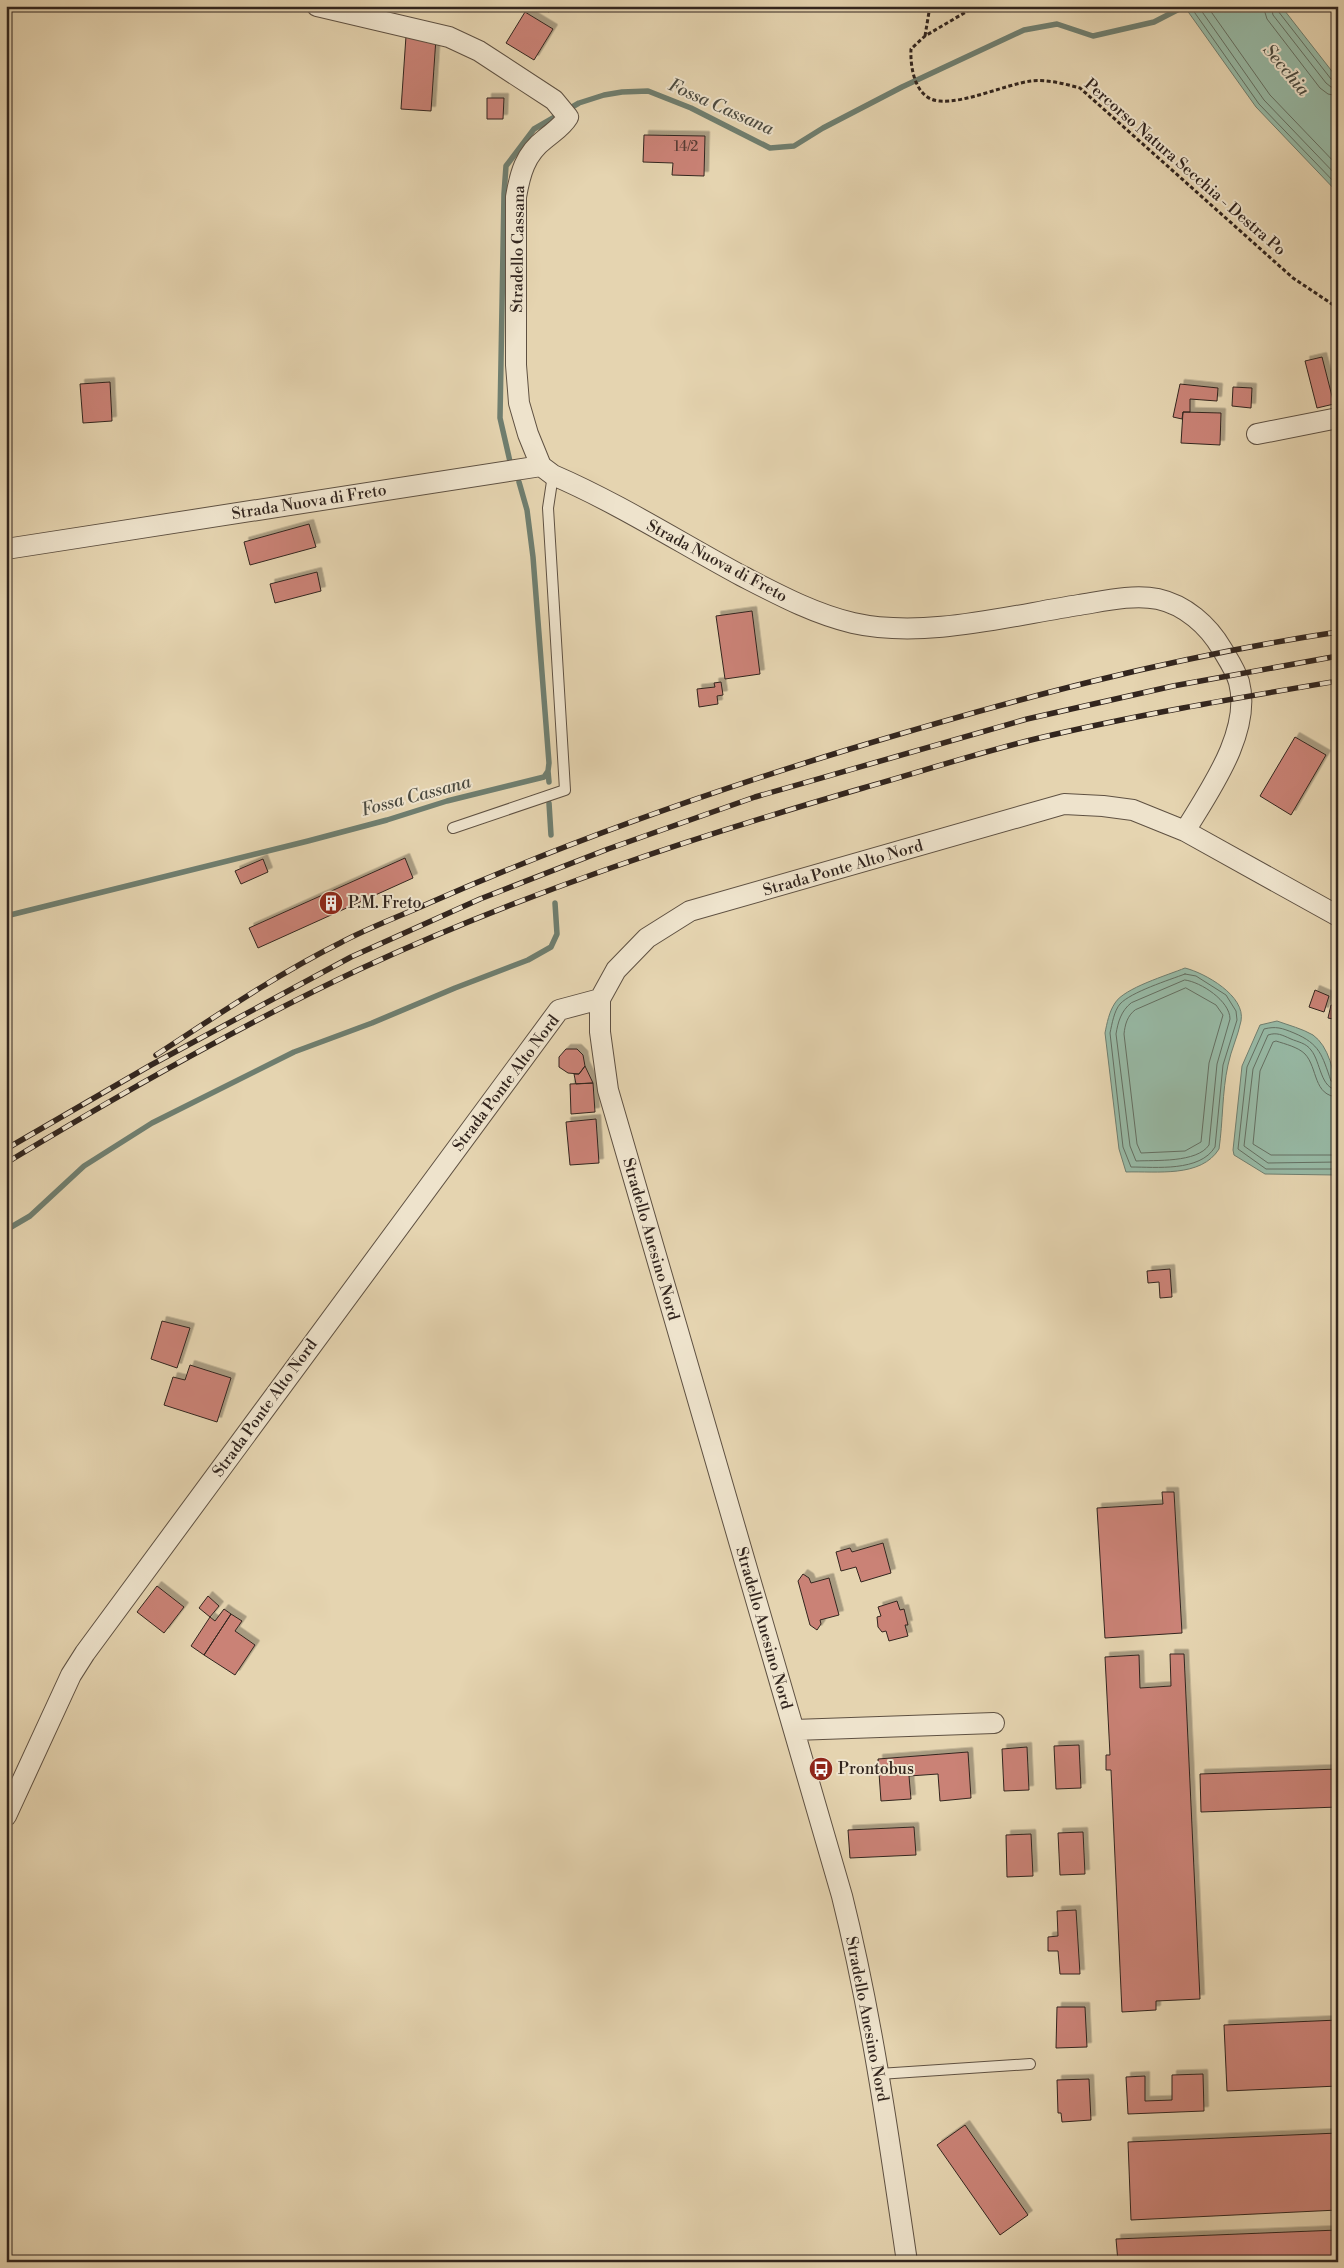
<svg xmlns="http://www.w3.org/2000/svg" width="1344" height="2268" font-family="'Libre Bodoni',serif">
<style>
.water{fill:#97b9a5;stroke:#6f7e6f}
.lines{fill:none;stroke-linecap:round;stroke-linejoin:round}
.shore{stroke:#646f62;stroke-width:1}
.stream{stroke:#6f7e6f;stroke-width:5.5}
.building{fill:#ca8276;stroke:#32251e;filter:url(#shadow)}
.lane-casing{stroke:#5f5142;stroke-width:12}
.street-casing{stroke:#5f5142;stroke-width:22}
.path{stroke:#32251e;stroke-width:3;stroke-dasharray:4 2.5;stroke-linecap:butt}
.lane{stroke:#eee3cc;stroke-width:10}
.street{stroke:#eee3cc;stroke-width:20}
.rail-casing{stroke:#32251e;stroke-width:5.5}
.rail{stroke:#eee3cc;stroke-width:4;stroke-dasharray:11;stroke-linecap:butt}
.labels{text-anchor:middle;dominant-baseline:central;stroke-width:4;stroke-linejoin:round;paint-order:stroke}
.number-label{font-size:14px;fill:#583c34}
.street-label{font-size:16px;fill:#32251e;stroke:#eee3cc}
.poi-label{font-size:16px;fill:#32251e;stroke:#eee3cc;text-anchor:start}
.water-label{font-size:18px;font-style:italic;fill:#4b4a40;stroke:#eee3cc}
</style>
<defs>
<filter id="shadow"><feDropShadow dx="4.5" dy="-4.5" stdDeviation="0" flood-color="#0004"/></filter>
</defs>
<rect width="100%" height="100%" fill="#e5d4b0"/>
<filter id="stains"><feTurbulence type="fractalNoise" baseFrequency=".004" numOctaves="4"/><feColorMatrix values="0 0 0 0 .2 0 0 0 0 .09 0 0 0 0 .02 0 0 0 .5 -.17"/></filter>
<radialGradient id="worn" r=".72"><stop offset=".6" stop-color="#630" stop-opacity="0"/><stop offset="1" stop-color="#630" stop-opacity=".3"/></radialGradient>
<!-- water -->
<path class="water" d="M1184,6H1281L1338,79V193L1256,107Z
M1185,968C1205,973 1246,996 1241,1021C1238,1036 1231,1050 1228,1065C1222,1092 1223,1122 1219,1149C1201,1178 1157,1171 1126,1172L1119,1149L1105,1033C1107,1023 1109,1012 1115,1003C1124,988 1168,975 1185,968Z
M1277,1021C1288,1025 1303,1029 1313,1035C1344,1057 1338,1137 1338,1171L1335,1175L1265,1174L1234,1155L1233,1150L1242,1066L1260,1025Z"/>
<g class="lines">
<!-- shore -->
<path class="shore" d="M1190,6L1259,104L1338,186
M1198,6L1264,100L1338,177
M1207,6L1270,95L1338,166
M1263,6L1267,19L1320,88L1328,94L1338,96
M1271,6L1273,15L1326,83L1331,87L1338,88
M1277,6L1278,11L1331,79L1338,82
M1185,974L1196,976L1226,995L1236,1011L1237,1020L1223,1065L1215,1147C1200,1172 1156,1167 1131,1167L1123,1147L1110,1033C1112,1024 1114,1011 1120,1004C1131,992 1169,980 1185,974Z
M1185,980C1201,982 1230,1001 1230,1019L1217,1064L1209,1145C1197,1163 1155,1160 1136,1161L1130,1146L1116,1034C1118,1022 1121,1011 1131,1003Z
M1186,988L1216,1005L1223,1015L1209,1063L1201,1142L1185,1151L1141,1153L1137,1144L1124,1034C1125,1025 1127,1016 1135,1010Z
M1338,1083L1331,1081C1322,1055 1320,1044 1294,1033C1282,1028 1276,1026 1264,1029L1247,1067L1238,1149L1266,1169H1338
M1338,1090C1320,1089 1321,1062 1311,1050C1306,1043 1298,1042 1291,1039C1282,1035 1277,1032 1268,1035L1253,1069L1244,1146L1268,1163L1338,1162
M1338,1097C1313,1096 1318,1068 1305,1054C1298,1047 1285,1044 1276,1041L1273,1042L1260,1071L1253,1144L1271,1155H1338"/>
<!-- stream -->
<path class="stream" d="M511,466L500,418L504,194L506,166L534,129L579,103L604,95L622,92L648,91L691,108L770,148L794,146L823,128L902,87L1024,30L1057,24L1093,36L1154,22L1185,6
M548,771L549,782
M549,803L551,835
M6,916L308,841L387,820L447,801L544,777L548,771L549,763L533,557L527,510L519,482
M6,1230L30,1216L84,1166L152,1123L294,1052L372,1023L455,988L528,960L551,947L557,934L555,903"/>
</g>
<!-- building -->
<path class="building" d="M531,6H551L549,12Z
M525,12L553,29L534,60L506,43Z
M406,36L436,38L431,111L401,109Z
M487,98H504L503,119H487Z
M644,135L705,136L704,176L672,175L673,163L643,162Z
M1322,357L1334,404L1317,408L1305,361Z
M110,382L112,421L83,423L80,384Z
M1180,384L1218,388L1217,401L1190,399V412H1183L1182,419L1173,417Z
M1233,387L1252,388L1251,408L1232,406Z
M1183,412L1221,413L1220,445L1181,443Z
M1334,430H1338V467H1336Z
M309,524L316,547L250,565L244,542Z
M317,572L321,591L275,603L270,584Z
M752,611L760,674L725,679L716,616Z
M721,682L723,695L717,696L718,704L699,707L697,689L715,687L714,683Z
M1295,737L1326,755L1291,815L1260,796Z
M405,858L413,878L258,948L249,928Z
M263,859L268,872L241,884L235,871Z
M1315,990L1329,996L1324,1012L1309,1007Z
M1331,1005L1338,1007V1020L1328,1018Z
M566,1049H577L583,1055L585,1066L579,1074L568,1073L559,1067V1057Z
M585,1066L593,1083L576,1084L574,1074H579Z
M593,1083L595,1112L571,1114L570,1084Z
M596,1119L599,1163L570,1165L566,1122Z
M1170,1269L1172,1297L1160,1298L1159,1282L1148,1283L1147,1271Z
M162,1321L190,1328L177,1368L151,1359Z
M190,1365L231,1378L217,1422L164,1405L173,1377L185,1380Z
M1162,1492H1174L1182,1633L1105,1638L1097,1508L1163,1504Z
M883,1543L891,1573L861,1582L856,1567L841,1571L836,1552L850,1548L852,1552Z
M803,1574L809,1578L811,1583L829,1578L839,1615L820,1620L821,1624L817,1630L810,1625L798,1581Z
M157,1586L184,1607L164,1633L137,1612Z
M208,1596L219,1606L210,1617L199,1608Z
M897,1601L900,1610L904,1609L908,1625H905L908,1636L889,1641L886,1631L882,1632L878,1627L877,1617L881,1616L878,1607Z
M224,1609L231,1614L204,1655L191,1646L210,1617L215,1621Z
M231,1614L242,1621L235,1631L255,1645L235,1675L204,1655Z
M1170,1654H1184L1200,1999L1156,2001V2010L1122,2012L1111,1770H1106V1755H1110L1105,1657L1139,1655L1140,1688L1171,1686Z
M1079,1745L1081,1788L1056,1789L1054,1746Z
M1027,1747L1029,1790L1004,1791L1002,1749Z
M968,1752L971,1798L940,1801L938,1774L909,1776L911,1799L881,1801L878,1759Z
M1338,1769V1807L1201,1812L1200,1774Z
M914,1827L916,1855L850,1858L848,1830Z
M1083,1832L1085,1874L1060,1875L1058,1833Z
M1031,1834L1033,1876L1007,1877L1006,1835Z
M1076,1910L1080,1974H1060L1058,1951H1048V1937L1058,1936L1057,1911Z
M1057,2007H1085L1087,2047L1056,2048Z
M1338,2020V2086L1227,2091L1224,2025Z
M1203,2074L1204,2111L1128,2114L1126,2077L1145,2076V2101L1172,2100V2075Z
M1089,2079L1091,2120L1062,2122L1061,2113H1058L1057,2080Z
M965,2125L1028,2215L1000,2235L937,2145Z
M1338,2133V2210L1131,2220L1128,2142Z
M1338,2230V2262H1118L1116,2239Z"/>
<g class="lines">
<!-- lane casing -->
<g class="lane-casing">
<path id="lane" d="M453,828L565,790L548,508L553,475
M879,2074L1030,2064"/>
</g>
<!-- street casing -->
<g class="street-casing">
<path id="street" d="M317,6L449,37L479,51L554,100L568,117C562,127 553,132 545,139C525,154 520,174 516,197V365L519,403L528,434L541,466
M1257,434L1338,418
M6,549L541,466L553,475C618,503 679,542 742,576C777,594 814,614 853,623C924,639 1008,616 1079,605C1104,601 1133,594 1158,599C1185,605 1208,625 1222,649C1228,659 1236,671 1239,682C1252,732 1209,791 1185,831
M600,999V1032L608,1090L842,1896C872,2016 889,2139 907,2262
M794,1730L994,1723
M6,1816L71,1675L85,1653L559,1010L600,999L616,970L647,938L690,911L1064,804L1103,806L1133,810L1185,831L1338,916"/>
</g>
<!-- path -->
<path class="path" d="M976,6L925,36L911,49C910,67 915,100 940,101C966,103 1004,85 1031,81C1047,79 1065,84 1080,88L1293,278L1338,308
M925,36L930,6"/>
<!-- lane -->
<use href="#lane" class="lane"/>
<!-- street -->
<use href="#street" class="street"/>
<!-- rail casing -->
<g class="rail-casing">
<path id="rail" d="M156,1055C216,1016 276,975 340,943C368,928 398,917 427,904C565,843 706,793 850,749C1011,700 1171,657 1338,632
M6,1149L151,1065L351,957L480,899L608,849L755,797L1027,719L1173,686L1338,656
M6,1163C120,1094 237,1027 358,970C521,894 691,838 863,788C920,772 977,753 1035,739C1135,715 1237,698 1338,681"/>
</g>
<!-- rail -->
<use href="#rail" class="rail"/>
</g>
<!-- icons -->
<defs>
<g id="building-disc" transform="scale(1.25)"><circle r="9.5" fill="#8f2418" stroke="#eee3cc"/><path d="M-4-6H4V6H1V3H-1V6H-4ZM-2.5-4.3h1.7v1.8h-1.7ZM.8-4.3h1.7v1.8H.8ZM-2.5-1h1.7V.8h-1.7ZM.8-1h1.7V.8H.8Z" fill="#fff"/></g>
<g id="bus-disc" transform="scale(1.25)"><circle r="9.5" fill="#8f2418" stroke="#eee3cc"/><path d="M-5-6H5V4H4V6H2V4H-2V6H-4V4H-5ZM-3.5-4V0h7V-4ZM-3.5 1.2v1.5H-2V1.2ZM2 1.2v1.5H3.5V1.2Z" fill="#fff"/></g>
</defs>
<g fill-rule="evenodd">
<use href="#building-disc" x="331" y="903"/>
<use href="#bus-disc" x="821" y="1769"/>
</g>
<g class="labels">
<!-- number labels -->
<g class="number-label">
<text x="686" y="147">14/2</text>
</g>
<!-- street labels -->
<g class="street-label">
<text transform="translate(1185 167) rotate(41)">Percorso Natura Secchia - Destra Po</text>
<text transform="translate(518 249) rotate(-89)">Stradello Cassana</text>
<text transform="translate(309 502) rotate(-9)">Strada Nuova di Freto</text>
<text transform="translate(717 561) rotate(28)">Strada Nuova di Freto</text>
<text transform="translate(843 868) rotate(-16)">Strada Ponte Alto Nord</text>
<text transform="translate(506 1083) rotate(-53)">Strada Ponte Alto Nord</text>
<text transform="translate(651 1239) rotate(74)">Stradello Anesino Nord</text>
<text transform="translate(265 1408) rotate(-54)">Strada Ponte Alto Nord</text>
<text transform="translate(764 1628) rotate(74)">Stradello Anesino Nord</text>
<text transform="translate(867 2019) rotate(79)">Stradello Anesino Nord</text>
</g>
<!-- poi labels -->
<g class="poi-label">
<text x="348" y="903">P.M. Freto</text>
<text x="838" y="1769">Prontobus</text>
</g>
<!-- water labels -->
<g class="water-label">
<text transform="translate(1286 70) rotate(50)">Secchia</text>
<text transform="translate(721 107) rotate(24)">Fossa Cassana</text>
<text transform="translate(416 796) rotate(-15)">Fossa Cassana</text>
</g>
</g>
<!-- margin -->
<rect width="1344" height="2268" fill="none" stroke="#e5d4b0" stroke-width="25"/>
<rect x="8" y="8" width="1329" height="2253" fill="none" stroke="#32251e" stroke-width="2.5"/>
<rect x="12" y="12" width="1319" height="2243" fill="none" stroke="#32251e"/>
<rect width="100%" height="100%" filter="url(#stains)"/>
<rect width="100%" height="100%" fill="url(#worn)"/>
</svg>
